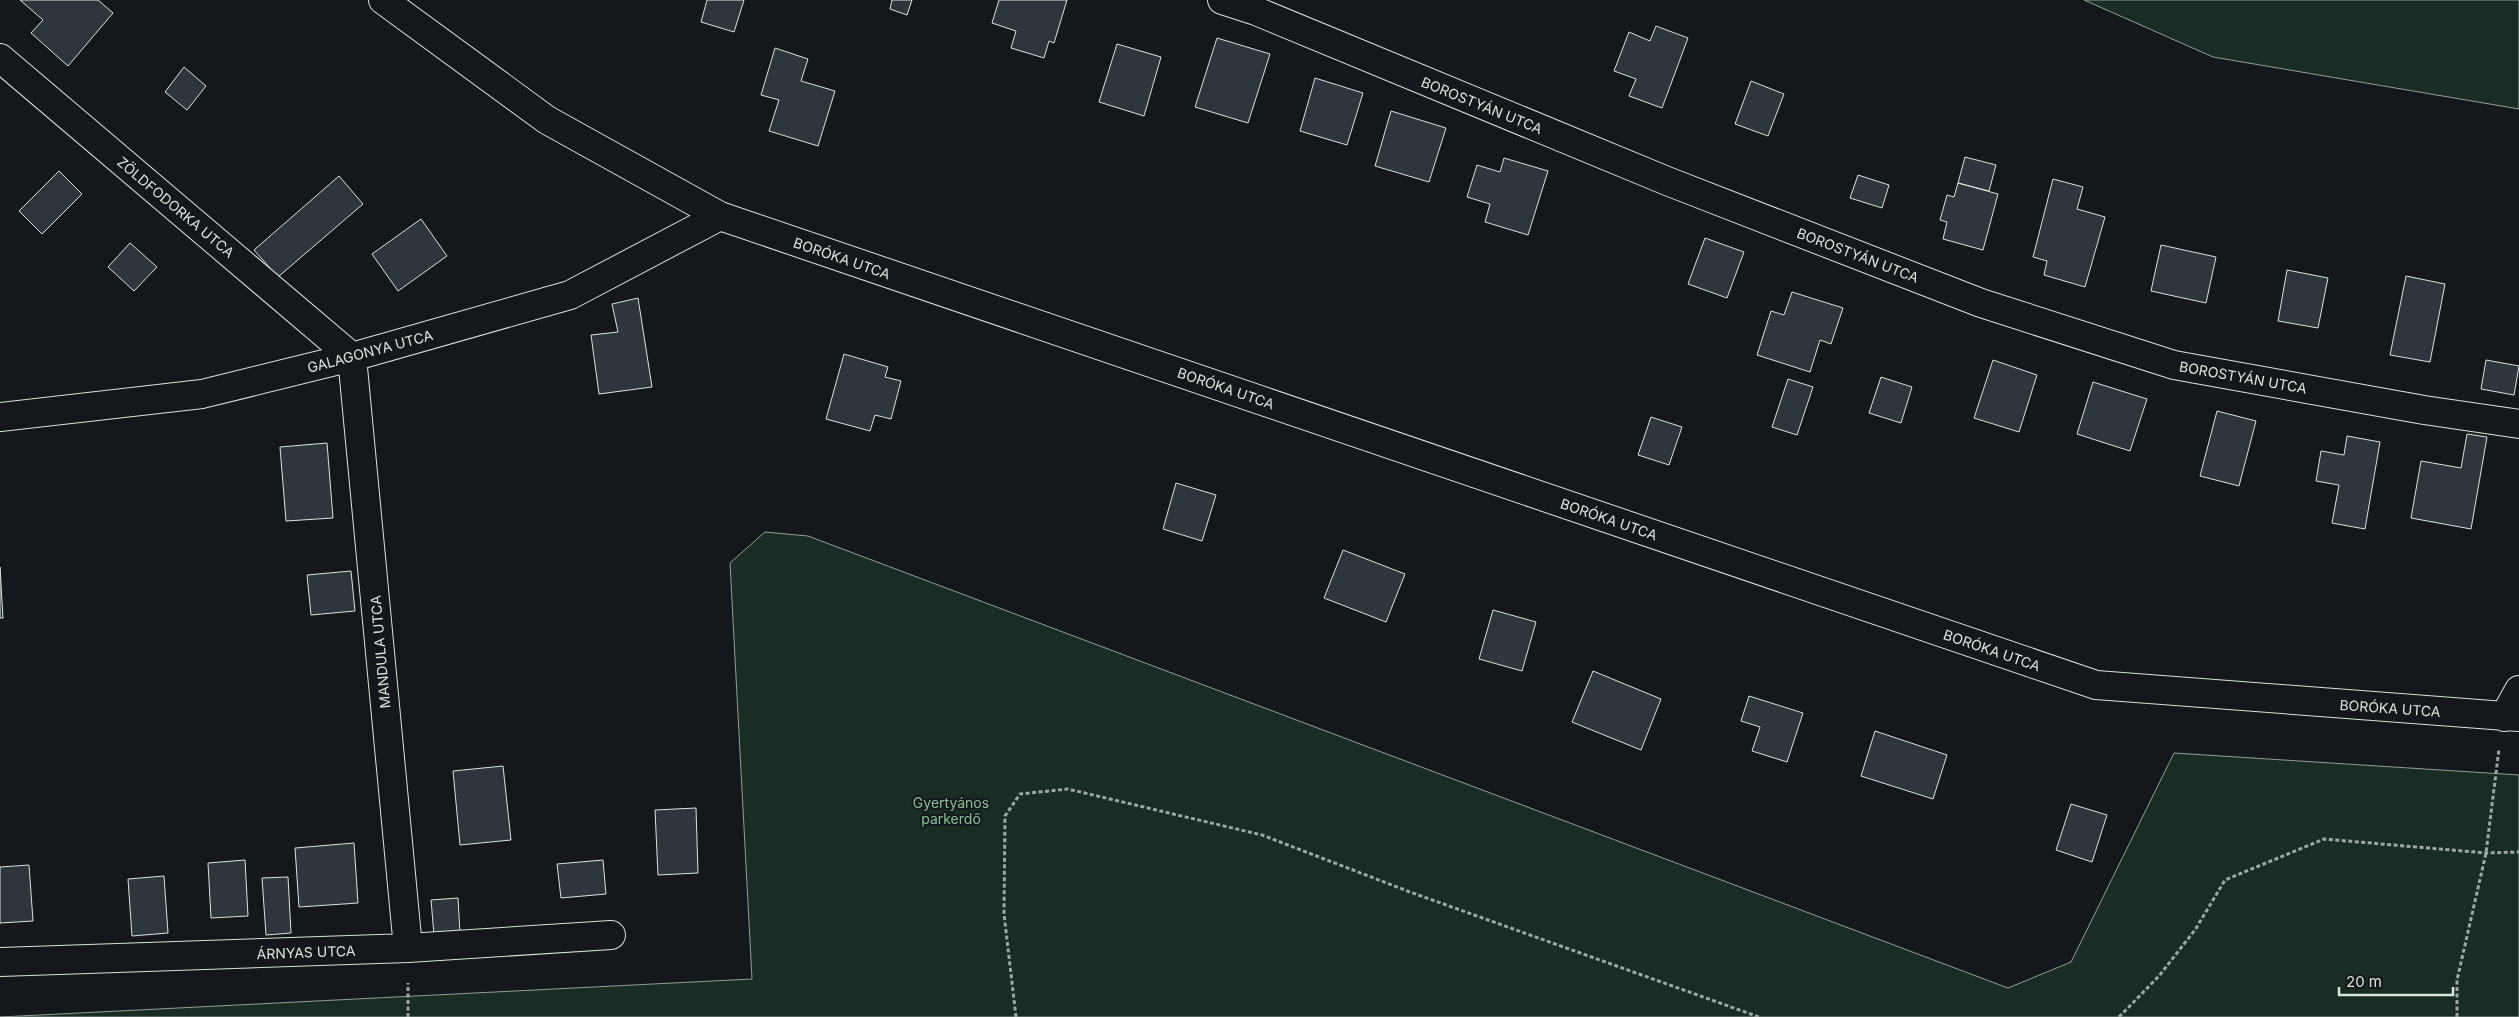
<svg xmlns="http://www.w3.org/2000/svg" width="2519" height="1017" font-family="Inter,sans-serif">
<style>
.green{fill:#1a2d24;stroke:#939e99}
.building{fill:#2c363c;stroke:#d8e6dc}
.lines{fill:none;stroke-linecap:round;stroke-linejoin:round}
.minor-casing{stroke:#d8e6dc;stroke-width:30}
.path{stroke:#9da8a2;stroke-width:3;stroke-dasharray:4 2.5;stroke-linecap:butt}
.minor{stroke:#14181c;stroke-width:28}
.labels{text-anchor:middle;dominant-baseline:central;stroke-width:4;stroke-linejoin:round;paint-order:stroke}
.street-label{font-size:14px;fill:#d8e6dc;stroke:#14181c}
.park-label{font-size:14px;fill:#8ac095;stroke:#14181c}
</style>
<rect width="100%" height="100%" fill="#14181c"/>
<!-- green -->
<path class="green" d="M2084,0H2519V109L2213,57Z
M765,532L808,536L2008,988L2071,962L2174,753L2519,775V1017H0L752,979L730,563Z"/>
<!-- building -->
<path class="building" d="M20,0H98L113,13L68,66L31,33L43,20Z
M707,0H744L734,32L701,22Z
M892,0H912L907,15L890,9Z
M999,0H1067L1054,43L1049,41L1044,58L1011,48L1016,31L992,23Z
M1656,26L1688,38L1662,108L1629,96L1636,79L1614,71L1629,32L1650,41Z
M1217,38L1270,54L1248,123L1195,107Z
M1117,44L1161,57L1144,116L1099,102Z
M775,48L808,59L801,81L835,91L818,146L769,131L779,100L761,95Z
M184,67L206,86L187,110L165,92Z
M1315,78L1363,93L1347,145L1300,131Z
M1751,81L1784,94L1768,136L1735,124Z
M1391,111L1446,128L1429,182L1375,166Z
M1965,157L1996,165L1989,191L1958,183Z
M1504,158L1548,171L1528,235L1485,222L1490,204L1467,197L1477,165L1500,172Z
M59,171L82,194L42,234L19,211Z
M1858,175L1889,185L1882,208L1850,198Z
M339,176L363,204L278,277L254,250Z
M2053,179L2083,187L2077,209L2105,217L2085,287L2044,275L2047,261L2033,257Z
M1958,183L1998,194L1983,250L1943,239L1947,222L1940,220L1947,195L1954,197Z
M421,219L447,256L398,291L372,254Z
M1705,238L1744,252L1727,298L1688,284Z
M130,243L157,267L134,291L108,267Z
M2161,245L2216,257L2206,303L2151,291Z
M2287,270L2328,278L2318,328L2278,321Z
M2406,276L2445,284L2430,362L2390,355Z
M1792,292L1843,308L1831,344L1820,340L1810,372L1757,355L1771,311L1784,315Z
M638,298L652,387L599,394L591,335L618,332L612,304Z
M844,354L888,367L885,377L901,381L891,419L875,415L870,431L826,419Z
M1993,360L2037,375L2019,432L1974,418Z
M2486,360L2519,366L2514,395L2481,389Z
M1881,377L1912,387L1901,423L1869,413Z
M1788,379L1813,387L1797,435L1772,427Z
M2093,382L2147,399L2130,451L2077,434Z
M2217,411L2256,421L2239,486L2200,476Z
M1651,417L1682,427L1669,465L1638,455Z
M2467,434L2487,437L2471,529L2411,518L2421,461L2461,468Z
M2347,436L2380,442L2365,529L2332,523L2339,485L2316,481L2321,451L2344,455Z
M327,443L333,518L286,521L280,447Z
M1176,483L1216,495L1202,541L1163,529Z
M1343,550L1405,574L1386,622L1324,598Z
M0,567L3,618H0Z
M351,571L355,611L311,615L307,575Z
M1493,610L1536,622L1522,671L1479,659Z
M1593,671L1661,699L1641,750L1572,722Z
M1749,696L1803,713L1787,762L1752,751L1760,727L1741,721Z
M1875,731L1947,755L1933,799L1861,776Z
M503,766L511,840L460,845L453,771Z
M2071,804L2107,815L2092,862L2056,850Z
M696,808L698,873L658,875L655,810Z
M354,843L358,903L299,907L295,848Z
M245,860L248,916L211,918L208,863Z
M603,860L606,894L561,898L557,864Z
M29,865L33,921L0,923V867Z
M164,876L168,933L132,936L128,879Z
M288,877L291,933L266,935L262,878Z
M458,898L460,934L434,935L431,900Z"/>
<g class="lines">
<!-- minor casing -->
<g class="minor-casing">
<path id="minor" d="M383,0L547,120L720,216L2096,685L2519,717
M1222,0L1256,11L1667,181L1981,303L2174,365L2424,410L2519,424
M0,58L352,357
M352,357L408,948
M0,417L202,394L352,357L570,295L720,216
M2504,717L2519,690
M0,962L408,948L611,935"/>
</g>
<!-- path -->
<path class="path" d="M408,1017V983
M1016,1017L1004,914L1005,816L1020,794L1068,789L1262,835L1410,892L1759,1017
M2119,1017L2159,976L2195,930L2225,880L2324,839L2486,853L2519,852
M2457,1017V980L2486,853L2499,749"/>
<!-- minor -->
<use href="#minor" class="minor"/>
</g>
<g class="labels">
<!-- street labels -->
<g class="street-label">
<text transform="translate(1482 105) rotate(22)">BOROSTYÁN UTCA</text>
<text transform="translate(176 207) rotate(40)">ZÖLDFODORKA UTCA</text>
<text transform="translate(1858 255) rotate(21)">BOROSTYÁN UTCA</text>
<text transform="translate(842 258) rotate(19)">BORÓKA UTCA</text>
<text transform="translate(370 351) rotate(-15)">GALAGONYA UTCA</text>
<text transform="translate(2243 377) rotate(10)">BOROSTYÁN UTCA</text>
<text transform="translate(1226 388) rotate(19)">BORÓKA UTCA</text>
<text transform="translate(1609 519) rotate(19)">BORÓKA UTCA</text>
<text transform="translate(1992 650) rotate(19)">BORÓKA UTCA</text>
<text transform="translate(380 652) rotate(-95)">MANDULA UTCA</text>
<text transform="translate(2390 708) rotate(4)">BORÓKA UTCA</text>
<text transform="translate(306 952) rotate(-2)">ÁRNYAS UTCA</text>
</g>
<!-- park labels -->
<g class="park-label">
<text x="951" y="802">Gyertyános<tspan x="951" dy="16">parkerdő</tspan></text>
</g>
</g>
<!-- scale -->
<path d="M2339 987v8h114v-8" fill="none" stroke="#d8e6dc" stroke-width="2.5"/>
<text x="2346" y="987" font-size="15" fill="#d8e6dc" stroke="#14181c" stroke-width="4" paint-order="stroke">20 m</text>
</svg>
